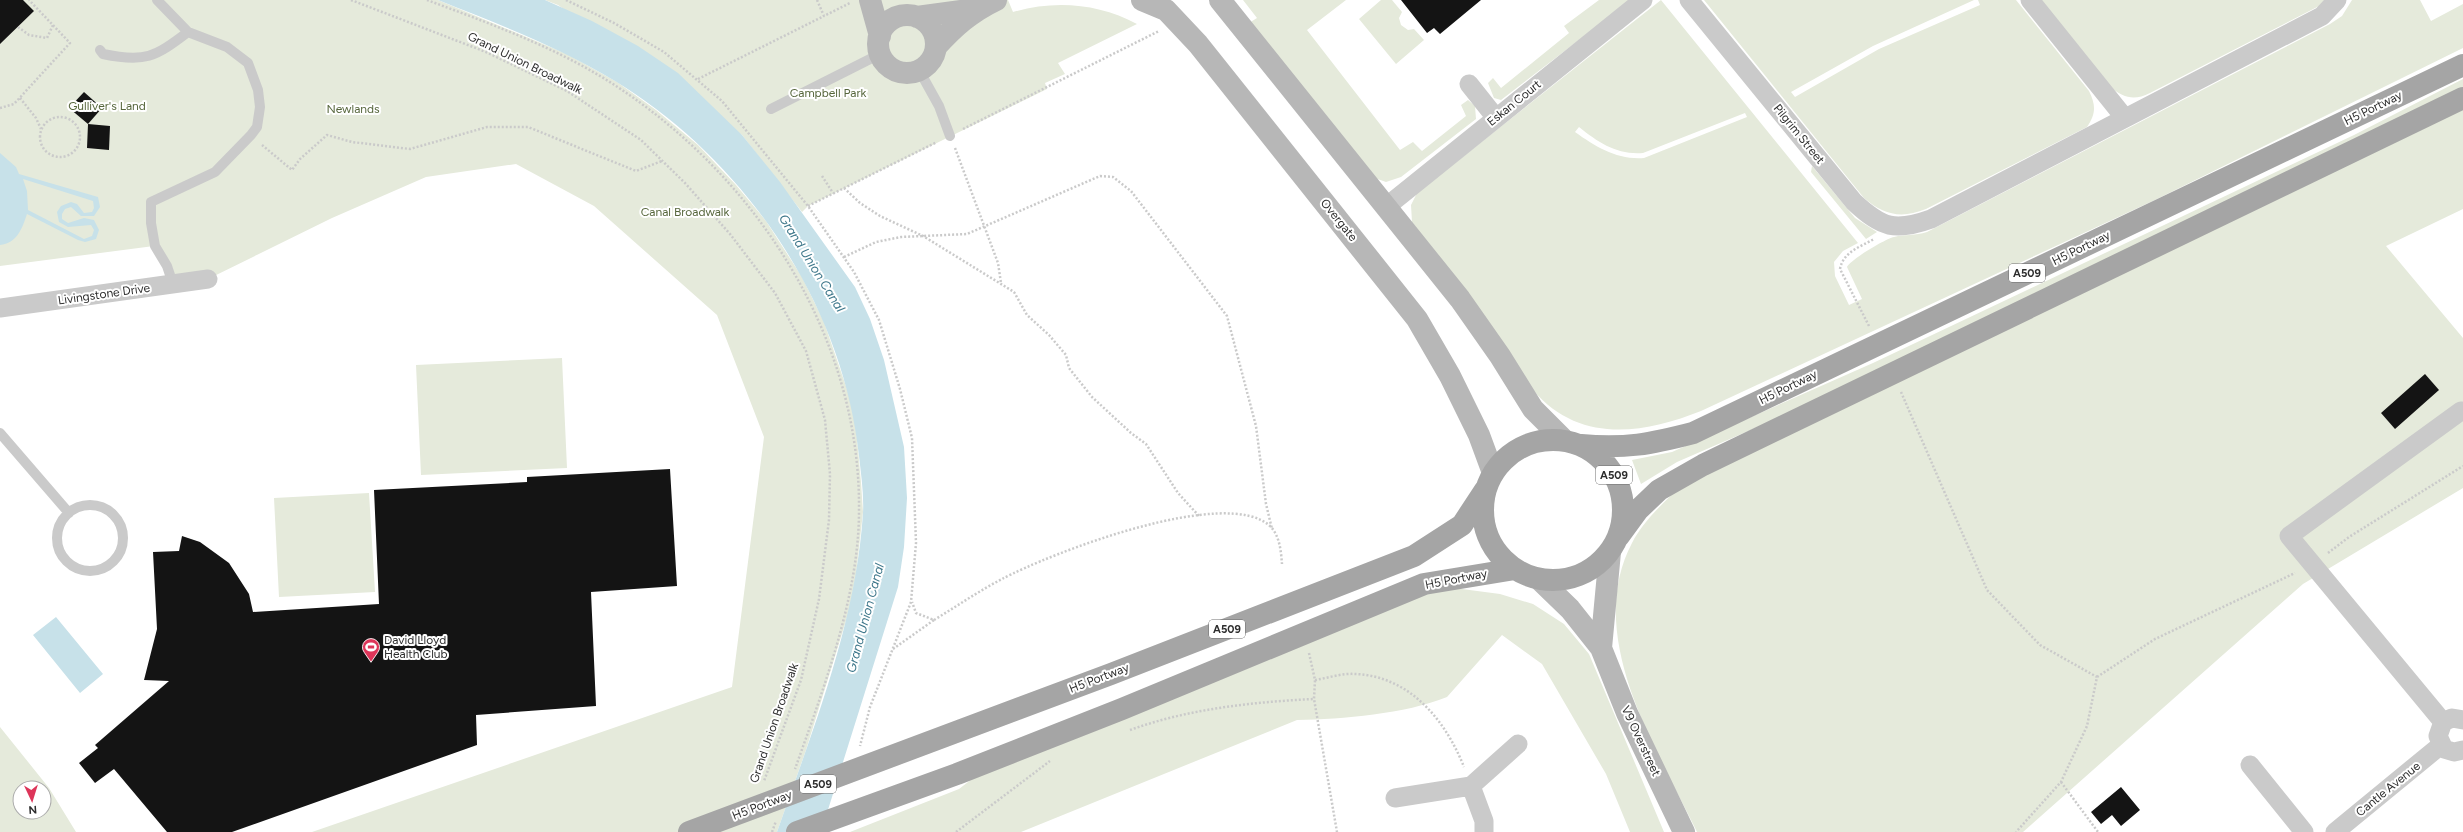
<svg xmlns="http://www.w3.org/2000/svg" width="2463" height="832" font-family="Figtree,sans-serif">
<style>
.green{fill:#e5eadb;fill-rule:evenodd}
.water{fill:#c7e1e9;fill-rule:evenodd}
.building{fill:#141414}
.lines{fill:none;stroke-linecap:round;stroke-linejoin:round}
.path{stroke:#cacaca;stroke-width:2.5;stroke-dasharray:2 2;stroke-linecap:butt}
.lane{stroke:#cacaca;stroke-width:10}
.street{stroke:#cacaca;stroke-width:19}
.secondary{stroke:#b7b7b7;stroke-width:22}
.primary{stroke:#a5a5a5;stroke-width:22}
.labels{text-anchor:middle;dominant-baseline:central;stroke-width:4;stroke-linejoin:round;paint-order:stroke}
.shield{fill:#fff;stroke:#6c6c6c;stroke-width:1}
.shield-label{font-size:11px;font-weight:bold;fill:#2d2d2d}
.street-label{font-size:12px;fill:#2d2d2d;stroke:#fff}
.park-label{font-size:12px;fill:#56663c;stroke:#fff}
.poi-label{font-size:12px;fill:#2d2d2d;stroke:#fff;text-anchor:start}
.water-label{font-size:13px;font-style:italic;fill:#3f788b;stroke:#fff}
</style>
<rect width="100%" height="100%" fill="#fff"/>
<!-- green -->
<path class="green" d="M0,0H438L567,54L617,82L656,110L698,145L736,185L766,221L802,277L824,322L849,395L856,428L861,482L863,512L856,575L849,611L806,750L777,832H312L732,687L764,437L717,315L594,206L516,164L426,177L332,218L208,279L173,284L154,246L0,266Z
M545,0H1008L1013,12C1054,0 1098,3 1137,24L1058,63L1065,74L1045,83L1047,89L808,206L802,212L742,135L558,5Z
M1243,0H1346L1307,30L1400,150L1413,142L1422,151L1466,116L1461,105L1468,100L1475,106L1476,119L1401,177L1386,182L1372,177L1249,23L1257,18Z
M1381,0H1392L1402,12L1399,18L1401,25L1408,30L1414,29L1424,40L1396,64L1359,19Z
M1599,0H1631L1501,100L1494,98L1488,83L1493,78L1501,88L1569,33L1564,26Z
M1661,0L1858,243L1843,251L1834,262L1835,276L1849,305L1862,299L1847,267C1850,260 1885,239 1894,237C1905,234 1915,236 1927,232L2330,24L2342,16L2352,0H2420L2431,21L2463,4V48L2157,199L1701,411C1643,434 1579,444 1533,390C1519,373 1507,354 1494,336C1467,298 1439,260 1412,222L1411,205L1417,193ZM1745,113L1747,117L1644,158C1617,160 1596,147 1575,132L1579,127C1599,143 1617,155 1643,153Z
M1704,0H1974L1873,46L1791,92L1795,97L1879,49L1980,5L1978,0H2016L2089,91C2096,105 2096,114 2087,127L1926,209C1901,219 1884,215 1864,198Z
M2041,0H2327L2321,5L2150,93C2134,101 2124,98 2110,87Z
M2463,79V93L1847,388L1677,462L1641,484L1632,460L1672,452L1873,363L2354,135Z
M2463,98V209L2386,246L2463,338V488L2303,584L2023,832H1697C1657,749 1583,636 1632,543C1646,515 1681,487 1703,465Z
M1812,166L1855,218L1877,232L1866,239L1811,172Z
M562,358L567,468L421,475L416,365Z
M369,493L375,592L279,597L274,498Z
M1424,584L1500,594L1533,604L1564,624L1589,654L1664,832H1630L1606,774L1542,664L1502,635L1447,697C1405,714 1343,719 1297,720L1021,832H850L959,789L1003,755Z
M0,727L49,788L76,832H0ZM20,788H44V812H20Z"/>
<!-- water -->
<path class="water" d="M438,0H545L592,21L638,46L678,73L742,135L780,182L855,287L870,319L884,360L904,447L907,498L904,547L898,587L821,832H777C813,729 856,623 863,513C864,494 861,474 859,456C843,304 745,160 615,81C559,47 498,24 438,0Z
M0,153L16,167L19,174L98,197L100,207L94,216H81L71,207L65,209L62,214V219L68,223L84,218L94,220L99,230L96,239L85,242L78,240L27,214C22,229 17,243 0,245ZM23,179L93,201L94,208L92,212L84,213L77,204L71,202L61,206L57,212L59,222L68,227L91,225L94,230L92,236L84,239L28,210L27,191Z
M56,617L103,674L80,693L33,635Z"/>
<!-- building -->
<path class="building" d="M0,0H23L34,11L0,44Z
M1401,0H1481L1440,34L1434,28L1427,33Z
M84,92L102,108L88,124L69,108Z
M88,124L110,126L109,150L87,148Z
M2425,374L2439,390L2395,429L2381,413Z
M670,469L677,586L591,592L596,706L476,715L477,745L232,832H167L114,769L95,783L79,763L98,748L95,745L169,681L144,680L157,629L153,552L179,551L182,536L200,542L229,563L249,594L253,612L379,604L374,490L527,482V477Z
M2121,787L2140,810L2121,826L2112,815L2101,824L2091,812Z"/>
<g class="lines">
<!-- path -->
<path class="path" d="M351,0L486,52L567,91L641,140L685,183L730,234L775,293L806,351L825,420L830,474L829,520L819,599L801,680L764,781
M427,0C491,24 558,48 616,86C757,178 861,338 859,511C859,596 823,690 795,769
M566,0L614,23L664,52L722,101L808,206L854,272L879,320L900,389L912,438L916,543L911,602L870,707L860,746
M817,0L824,16L850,3
M18,27L29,35L47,38L53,25
M698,79L824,16
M20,98L36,118L41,129
M0,108L14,104L70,43L29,0
M40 137a20 20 0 1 1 40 0a20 20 0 1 1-40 0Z
M963,129L1159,31
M262,145L292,170L300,159L327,135L352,142L410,149L487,127H528L636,171L662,161
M955,148L998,263L1001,283
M822,176L833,193
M844,188L860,203L880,216L923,236L1014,292L1027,315L1049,335L1066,355L1069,368L1092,397L1131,433L1146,444L1178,493L1199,516
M808,206L937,142
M844,257L876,242L901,237L967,234L1100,176L1113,177L1131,191L1227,316L1256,426L1266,504L1272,529
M1869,326L1840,269C1843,252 1860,247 1874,239
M1901,392L1987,590L2040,645L2097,677L2087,726L2061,782L2016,832
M2328,553L2349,537L2463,466
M934,620C957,606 979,591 1002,579C1049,554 1228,484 1271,527C1280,537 1281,552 1282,564
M893,649L934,620L916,613L912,602
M1309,653L1315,680L1314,699L1337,832
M2097,677L2155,639L2295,573
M1315,680C1328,678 1342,673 1355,674C1409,676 1445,719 1464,767
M1130,730C1188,709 1252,702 1314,699
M2061,782L2098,832
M772,832L776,821
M956,832L1050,761"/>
<!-- lane -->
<path class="lane" d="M157,0L188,32L227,47L248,63L258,90L260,107L257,127L251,135L215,172L151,202V223L155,246L167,266L173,284
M100,50L103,54C145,63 155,57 188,32
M919,70L939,106L950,136
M771,109L880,54
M0,433L69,513
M57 538a33 33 0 1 1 66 0a33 33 0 1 1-66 0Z"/>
<!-- street -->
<path class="street" d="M1689,0L1854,202C1882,228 1895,232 1931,219L2322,16L2337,0
M2030,0L2124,117
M1469,84L1496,118
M1386,207L1643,0
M0,308L208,279
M2463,720L2452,718L2443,722L2438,736L2444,749L2454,752L2463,750
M2443,722L2289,536L2461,411
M2250,765L2304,832
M1471,786L1484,821V832
M1395,798L1471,786L1518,744
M2335,832L2441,745"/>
<!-- secondary -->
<path class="secondary" d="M870,0L880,36
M1142,0L1166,10L1198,44L1417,319L1450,376L1479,435L1493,473
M1220,0L1460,299L1500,356L1533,409L1564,440
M878 44a29 29 0 1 1 58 0a29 29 0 1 1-58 0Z
M917,17L975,9
M936,47C954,27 971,12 996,0
M1539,579L1570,609L1601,648L1627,713L1684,832
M1601,648L1610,552"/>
<!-- primary -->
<path class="primary" d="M1483 510a70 70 0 1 1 140 0a70 70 0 1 1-140 0Z
M1581,445C1625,449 1651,444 1693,433L2463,65
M1619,536L1638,510L1659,490L1703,465L2463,98
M689,832L1111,674L1414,556L1462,525L1485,490
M797,832L957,774L1122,709L1424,584L1515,569"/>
</g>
<!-- icons -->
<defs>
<g id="stadium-pin" transform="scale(0.9)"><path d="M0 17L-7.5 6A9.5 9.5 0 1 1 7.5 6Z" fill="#dd3559" stroke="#fff"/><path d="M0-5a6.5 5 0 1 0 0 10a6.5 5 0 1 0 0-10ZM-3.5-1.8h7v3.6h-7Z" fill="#fff"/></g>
</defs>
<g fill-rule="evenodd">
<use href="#stadium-pin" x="371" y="647"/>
</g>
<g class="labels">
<!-- shield labels -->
<g class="shield">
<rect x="2009" y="264" width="36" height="18" rx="3"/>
<rect x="1596" y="466" width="36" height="18" rx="3"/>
<rect x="1209" y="620" width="36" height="18" rx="3"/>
<rect x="800" y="775" width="36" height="18" rx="3"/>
</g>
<g class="shield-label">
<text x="2027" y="273">A509</text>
<text x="1614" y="475">A509</text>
<text x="1227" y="629">A509</text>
<text x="818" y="784">A509</text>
</g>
<!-- street labels -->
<g class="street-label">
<text transform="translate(525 63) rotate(26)">Grand Union Broadwalk</text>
<text transform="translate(1514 103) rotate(-39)">Eskan Court</text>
<text transform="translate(2373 108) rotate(-26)">H5 Portway</text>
<text transform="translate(1799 134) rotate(51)">Pilgrim Street</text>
<text transform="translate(1339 220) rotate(51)">Overgate</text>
<text transform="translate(2081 248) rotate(-26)">H5 Portway</text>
<text transform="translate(104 294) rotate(-8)">Livingstone Drive</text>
<text transform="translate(1788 387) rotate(-26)">H5 Portway</text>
<text transform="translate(1456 579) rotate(-11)">H5 Portway</text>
<text transform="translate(1099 678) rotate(-21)">H5 Portway</text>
<text transform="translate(774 723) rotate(-71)">Grand Union Broadwalk</text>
<text transform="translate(1641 741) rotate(65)">V9 Overstreet</text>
<text transform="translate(2388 789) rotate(-39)">Cantle Avenue</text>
<text transform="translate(762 805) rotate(-21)">H5 Portway</text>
</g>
<!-- park labels -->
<g class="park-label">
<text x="828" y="93">Campbell Park</text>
<text x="107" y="106">Gulliver's Land</text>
<text x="353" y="109">Newlands</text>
<text x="685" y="212">Canal Broadwalk</text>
</g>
<!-- poi labels -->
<g class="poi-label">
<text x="384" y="640">David Lloyd<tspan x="384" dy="14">Health Club</tspan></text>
</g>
<!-- water labels -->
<g class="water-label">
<text transform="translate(812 263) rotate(58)">Grand Union Canal</text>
<text transform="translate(865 618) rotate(-75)">Grand Union Canal</text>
</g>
</g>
<!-- north arrow -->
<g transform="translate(32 800) rotate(176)"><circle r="19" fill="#ffffff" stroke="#ababab"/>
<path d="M0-3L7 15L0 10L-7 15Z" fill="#dd3559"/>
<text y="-6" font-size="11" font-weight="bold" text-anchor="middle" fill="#2d2d2d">N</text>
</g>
</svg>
